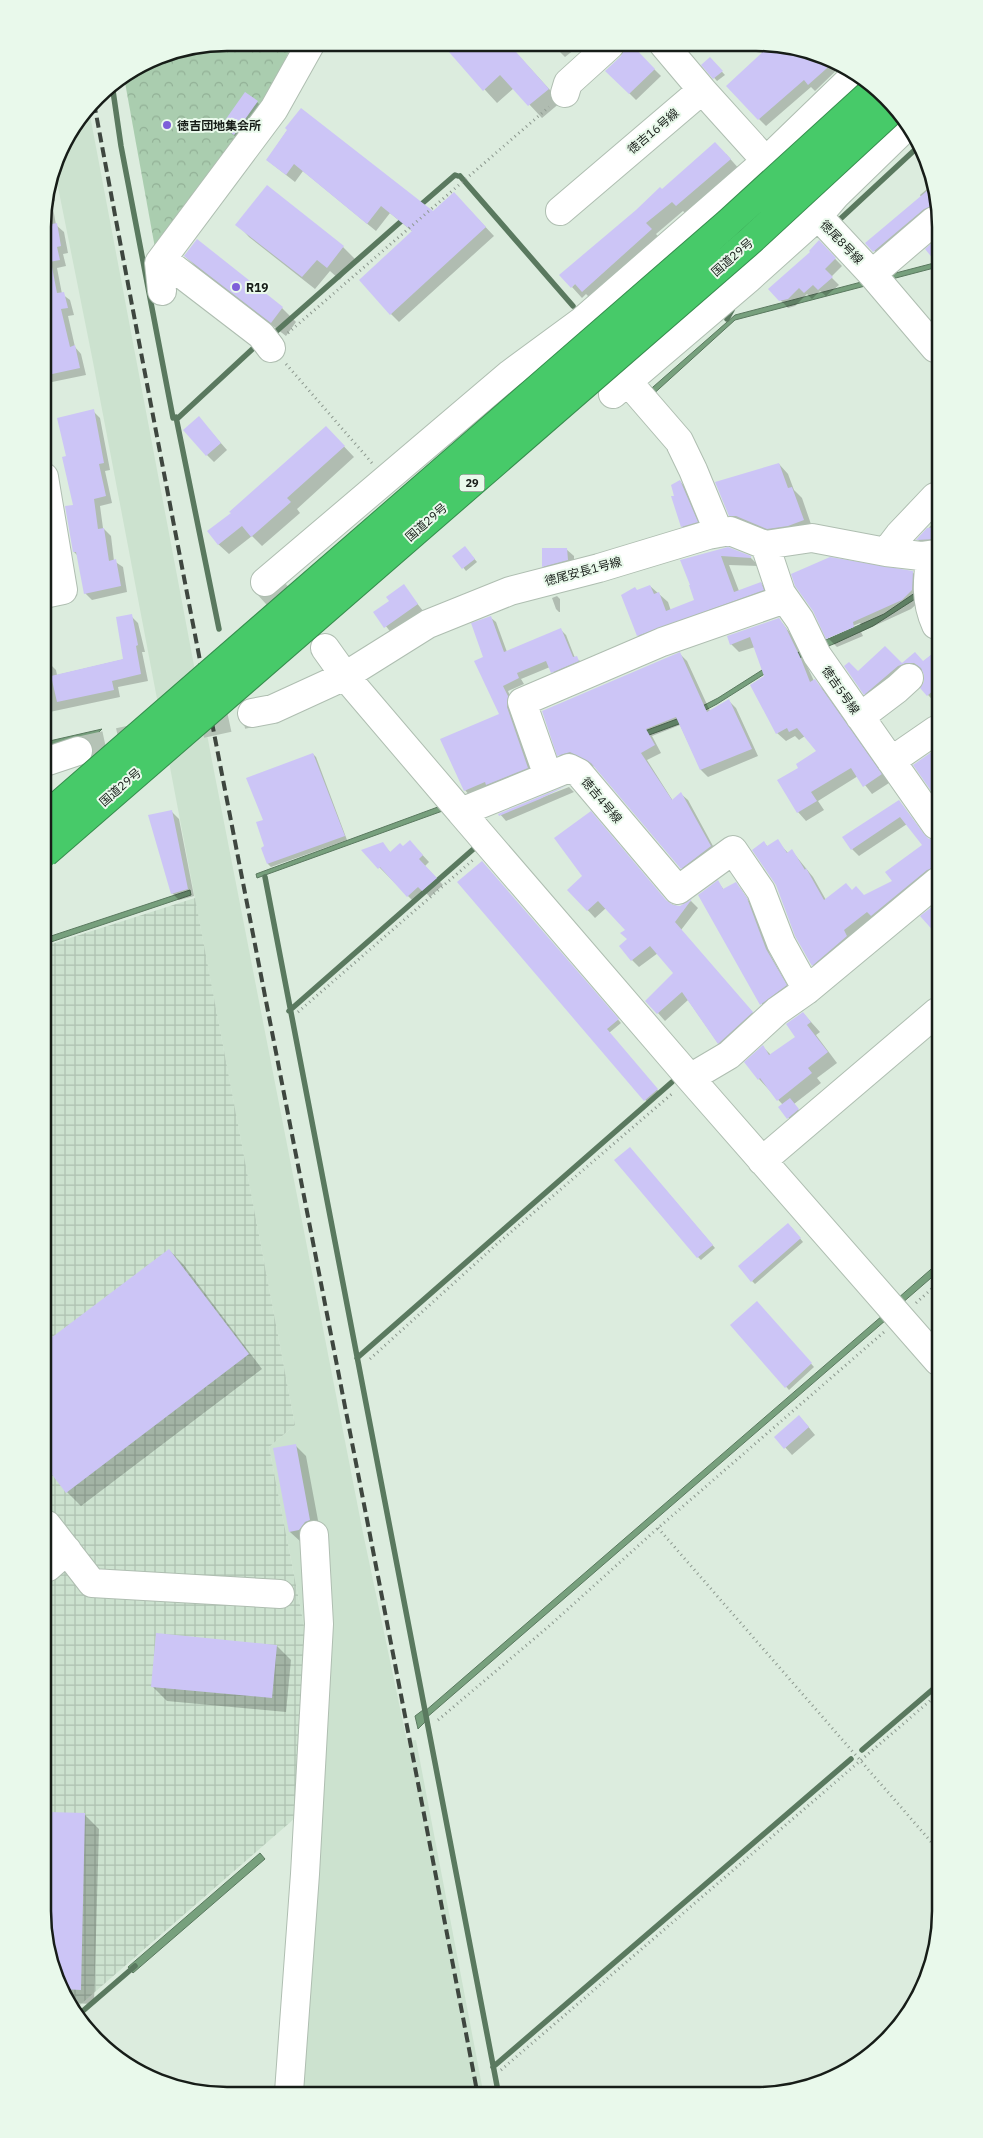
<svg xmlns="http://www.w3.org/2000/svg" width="983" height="2138" font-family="'IBM Plex Sans','Noto Sans JP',sans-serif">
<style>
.built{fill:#cce2cf}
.industrial{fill:url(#industrial-grid)}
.park{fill:url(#park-crowns)}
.water{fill:#77a07d;stroke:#5a795f}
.shadow{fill:#0003;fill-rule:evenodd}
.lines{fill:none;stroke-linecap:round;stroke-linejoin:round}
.stream{stroke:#5a795f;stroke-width:5.5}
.building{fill:#ccc5f6}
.minor-tunnel{stroke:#b5c3b6;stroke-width:28;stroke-dasharray:28 14;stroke-linecap:butt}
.minor-casing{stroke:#afbeb1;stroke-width:30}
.path{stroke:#8c988e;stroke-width:3;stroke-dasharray:1 4;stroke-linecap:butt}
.minor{stroke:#fff;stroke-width:28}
.rail{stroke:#3e463f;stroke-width:4;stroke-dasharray:10 5;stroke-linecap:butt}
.highway-bridge-casing{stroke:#368d4d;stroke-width:30;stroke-linecap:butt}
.highway-bridge{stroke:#47ca69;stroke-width:28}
.poi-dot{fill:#7e5fd9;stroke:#e9f9eb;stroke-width:2}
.labels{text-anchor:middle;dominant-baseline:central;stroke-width:4;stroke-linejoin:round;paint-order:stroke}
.shield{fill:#e9f9eb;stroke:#565f57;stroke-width:1}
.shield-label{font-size:11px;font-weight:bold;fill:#171d18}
.poi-label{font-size:12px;font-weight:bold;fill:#171d18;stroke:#e9f9eb;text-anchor:start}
.street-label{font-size:12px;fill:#171d18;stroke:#e9f9eb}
.rim{fill:none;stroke:#171d18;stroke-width:2.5}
</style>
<defs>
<pattern id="industrial-grid" width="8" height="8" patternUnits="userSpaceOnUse" patternTransform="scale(1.25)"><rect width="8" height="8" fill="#cce2cf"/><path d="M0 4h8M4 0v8" fill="none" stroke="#aec1b1"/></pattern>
<pattern id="park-crowns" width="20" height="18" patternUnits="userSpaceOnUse" patternTransform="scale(1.25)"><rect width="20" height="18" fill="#aacdaf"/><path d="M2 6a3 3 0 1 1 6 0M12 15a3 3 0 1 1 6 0" fill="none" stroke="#92b096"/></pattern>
</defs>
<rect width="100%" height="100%" fill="#dcecde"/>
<!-- built -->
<path class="built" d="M89,110L213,766L363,1533L407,1741L416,1740L483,2091L284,2092L312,1667L269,1447L295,1425L93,362L55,172L62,145Z"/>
<!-- industrial -->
<path class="industrial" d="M195,898L295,1425L269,1447L312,1667L302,1812L73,2011L67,2003L49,1959L45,946Z"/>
<!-- park -->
<path class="park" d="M227,43H293L270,91L155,248L124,77L157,56Z"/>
<!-- water -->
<path class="water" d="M934,263V268L735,320L649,398L645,394L735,315Z
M922,588L923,594L873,626L836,643L774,668L717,704L679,724L611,749L610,744L677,719L718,698L770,665L884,614Z
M102,729L94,737L45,749V742Z
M446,804L448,809L257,878L256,874Z
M190,890L191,895L45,944V938Z
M938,1263V1272L901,1304L897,1299Z
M883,1315L886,1320L425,1719V1722L418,1729L415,1716L423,1710L424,1712Z
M260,1853L265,1859L133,1973L128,1967Z"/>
<!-- shadow -->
<path class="shadow" d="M443,44H508L561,102L542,118L514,88L497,103Z
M553,45H580L565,57Z
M630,45L661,76L636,100L607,71L621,57Z
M764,46H791L838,62L841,66L815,91L811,87L766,126L759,119L767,49Z
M710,59L725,75L717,81L703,65Z
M257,102L264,109L241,141L222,126Z
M301,110L434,213L462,202L494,236L399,322L391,314L413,232L390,213L376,231L303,171L295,182L267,160Z
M726,154L740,170L688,216L683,211L656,234L661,240L594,302L586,294L582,298L572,287L662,191Z
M52,183L55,201L52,202L56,225L64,232L68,253L63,254L66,266L57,268L62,294L70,300L74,315L68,316L75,347L81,354L86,375L52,382L45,375L43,368V215Z
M934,183V213L881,258L867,243L921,197L920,195Z
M237,224L343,247L355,259L340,280L330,271L315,289L249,237Z
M197,241L282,308L296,322L286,336L199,270L185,256Z
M819,242L842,266L831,277L839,285L826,296L820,291L812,299L807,294L795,306L788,308L770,289L812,252Z
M93,411L100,418L110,470L105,471L112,503L100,506L103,528L111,536L114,561L123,567L127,592L92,600L85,593L78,556L74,552V506L67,457Z
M205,425L227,450L214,462L207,455Z
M336,438L354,457L297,509L300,513L262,546L252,536L229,554L218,544Z
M779,464L788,474L794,490L802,498L813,530L778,538L740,525L730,515Z
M680,481L684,486L701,526L687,531L682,526L676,497Z
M935,521V547H925L918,540Z
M728,548L750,557L759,566L729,565L739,591L761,583L770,593L647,644L638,635V591L650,586L668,602L671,611L696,601L690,586Z
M566,549L574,556V567L550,573L543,566Z
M468,551L477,562L466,571L454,556Z
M830,559L912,572L922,581L921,600L911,609L861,632L863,636L837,647L828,638L814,610L796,585L793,575ZM860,623L861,625L829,639V636Z
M44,561L47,575L44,576Z
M403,586L424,612L392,634L375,612L391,601Z
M557,596L560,599V612H559L556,609L552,598Z
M131,616L138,623L145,652H142L148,681L118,687L120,697L45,713L44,664L49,663L56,670L57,675L125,659Z
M490,617L496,622L507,652L561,630L566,635L575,658L582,662L557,677L550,667L521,679L524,684L508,691L513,703L533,773L470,796L465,790L500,715L484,658Z
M779,619L794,638L814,681L823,689L889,783L872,794L858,776L818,801L824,810L806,821L798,812L779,780L800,768L818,751L805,736L799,740L795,736L786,741L777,733L765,677L755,647L739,652L731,644Z
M936,651V704L922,688L925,683L926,675L923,670H913L872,701L865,694L858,673L902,664L915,653L923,662Z
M680,654L687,661L710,711L729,701L736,708L758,756L708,777L701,770L680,725L652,736L661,753L647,760L673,801L681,794L688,800L713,846L715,845L721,851L688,875L597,768L578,759L566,762L559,755Z
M313,754L316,757L347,840L271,867L268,864L264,821Z
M569,787L574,792L506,821L500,814Z
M899,801L928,840L936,841L937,876L820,973L813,965L764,843L768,847L777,841L788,853L792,851L813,877L826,900L852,891L865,897L894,881L924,846L907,824L859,856L852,849Z
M172,812L179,819L194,896L179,900L172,893Z
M382,844L391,853L403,848L417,849L429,862L425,866L443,885L430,897L426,893L415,903L363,851Z
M485,866L621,1023L609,1033L660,1093L648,1103L458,882Z
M718,882L724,890L740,888L751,904L770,954L790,990L765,1009L699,895Z
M569,890L668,903L680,907L691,901L698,908L681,930L759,1020L726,1050L718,1043L688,1000L665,1021L658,1013L675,973L658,953L639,967L632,960L626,930L606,908L595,918Z
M803,1013L820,1032L816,1035L837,1063L817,1078L821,1083L794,1104L801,1113L791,1121L780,1107L783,1105L759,1079L763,1047L771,1055L797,1037Z
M633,1152L715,1248L701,1260L698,1257Z
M791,1227L803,1242L755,1284L752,1281Z
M169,1250L183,1264L262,1369L81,1506L67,1492L47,1466V1343Z
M760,1306L814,1367L789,1390L732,1325Z
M806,1424L815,1435L792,1455L776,1437Z
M295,1445L306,1456L320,1531L310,1541L301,1542L290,1532Z
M277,1646L291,1660L286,1712L167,1701L152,1686Z
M48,1814L85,1815L99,1829L94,2004L67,2003L49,1959Z"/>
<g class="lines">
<!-- stream -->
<path class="stream" d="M112,84L121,146L173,418L176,417L219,629
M460,176L573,306
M417,208L455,175L458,176
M837,222L920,145
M727,319L732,310
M271,336L406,217
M178,418L259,343
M265,877L498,2091
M289,1011L478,845
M357,1358L672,1082
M862,1750L939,1684
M77,2016L135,1966
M493,2067L851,1759"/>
</g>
<!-- building -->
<path class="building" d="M442,44H509L549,89L528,106L500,75L483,91Z
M625,45H632L655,69L629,94L605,71L621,56Z
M769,46H791L835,61L808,85L804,80L758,120L726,86Z
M710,57L723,71L713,79L701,65Z
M245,92L258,101L234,135L221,126Z
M301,108L433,211L454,192L486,227L390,315L359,280L412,231L381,206L367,224L294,164L286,175L266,160L287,130L285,128Z
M715,142L731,159L676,206L672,202L646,223L652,229L582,292L575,284L571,288L559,275L636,210L660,187L662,189Z
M267,185L344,246L327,268L317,260L302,277L235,225Z
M934,185V206L924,209L873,252L865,243Z
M43,213H49L52,224L57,223L61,246L57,247L60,260L49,262H51L57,293L64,292L68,308L61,309L70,347L75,345L80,368L43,376Z
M197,239L283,307L271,323L184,256Z
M819,240L836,258L825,269L833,277L818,290L813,285L804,293L799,288L788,299L779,301L768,289L810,252L809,251Z
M934,241V260L925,249Z
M94,409L104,463L99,464L106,496L94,499L98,529L104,528L109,561L116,559L121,586L84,594L76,552H73L65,506L73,505L62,457L66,456L57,418Z
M199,416L221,443L206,456L183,430Z
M326,426L345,446L287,498L291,502L251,537L242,526L218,545L207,531L231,513L229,512Z
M779,463L788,488L792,487L804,520L788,526L767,529L736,516H729L715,482Z
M680,480L698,522L681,527L671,496H674L671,485Z
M935,527V539L916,540L927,528Z
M465,546L475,559L462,569L452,556Z
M728,547L751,556V558L721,556L734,592L761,582L764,590L637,636L621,595L635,587L637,590L650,585L654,594L659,592L666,611L694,600L689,585H690L680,560Z
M542,548H567L568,560L542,567Z
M830,557L913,571L912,590L902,600L853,622L854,627L826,639L813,611L795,586L791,574Z
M404,584L418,604L384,628L373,612L389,601L386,597Z
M132,614L138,645L136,646L141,674L112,681L114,690L57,702L51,676L123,659L116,617Z
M491,616L504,652L561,628L573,657L577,656L579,661L551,673L546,661L517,673L519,678L503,686L508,696L507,707L528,768L486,785L485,782L464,791L440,739L499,714L474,661L483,657L471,623Z
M779,618L786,628L801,659L810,682L815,679L882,774L863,787L851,768L811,792L817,801L797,813L777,780L798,768L796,764L816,751L797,728L789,732L787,728L776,734L750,685L764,676L750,637L730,645L727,636Z
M885,646L902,663L915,652L923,661L936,651V688L927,696L920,688L924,682V675L921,668L914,663H906L898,666L864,695L844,666L849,662L858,671Z
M680,652L707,712L729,699L752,749L700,770L676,717L646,729L655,745L641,753L672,800L681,792L711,846L715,843L681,869L591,763L570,752L557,756L542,711Z
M936,749V798L913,765Z
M313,753L345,836L267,864L261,848L264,846L256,822L263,820L246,778Z
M568,785L540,799L499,816L498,814Z
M899,800L924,834L929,839L936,840V867L927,870L871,916L867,912L844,930L847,936L812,966L795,936L776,885L752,850L764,841L767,846L778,839L787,853L792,849L805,870L806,868L824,900L846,883L852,890L856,886L864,895L892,881L885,872L922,845L900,817L851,850L842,837Z
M172,810L188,889L171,894L148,815Z
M591,811L666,900L673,905L680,906L692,899L675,922L753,1012L718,1044L682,992L657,1014L645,1001L673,973L650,946L631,961L619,946L627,939L620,933L625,930L598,901L587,911L567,890L582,876L554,838Z
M410,840L423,855L419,859L437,878L422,891L418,887L407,897L380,867L378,869L361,850L383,842L390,852L400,843L403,846Z
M482,861L619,1019L607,1029L658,1089L644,1101L457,882Z
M718,880L723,889L736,882L747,898L766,949L787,985L760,1005L698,895Z
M937,903V935L920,916Z
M803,1012L811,1022L807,1025L828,1052L808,1068L812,1073L777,1101L760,1078L758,1080L744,1062L763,1045L769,1055L795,1037L786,1024Z
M790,1098L799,1109L787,1119L778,1107Z
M630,1147L713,1245L697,1258L614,1160Z
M788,1223L801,1238L751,1282L738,1266Z
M169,1249L249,1354L66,1493L47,1468V1341Z
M757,1301L812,1363L785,1388L730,1325Z
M799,1415L809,1427L784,1449L774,1437Z
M296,1444L310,1520L305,1522L299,1530L289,1532L273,1448Z
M156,1633L277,1645L272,1698L151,1687Z
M48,1812L85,1813L81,1990L62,1989L49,1959Z"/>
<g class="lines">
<!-- minor-tunnel -->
<path class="minor-tunnel" d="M265,582L325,648
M78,751L252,713"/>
<!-- minor casing -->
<g class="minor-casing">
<path id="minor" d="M702,90L766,161
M565,93L568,83L610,45
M560,211L702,90L664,45
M818,216L872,274L934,221
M162,259L261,335L271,348
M872,274L935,348
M162,291L159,263L274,109L311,43
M628,382L679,441L693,470L719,533
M613,394L748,279L818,216L836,195L908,125
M44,477L63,590L44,594
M765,545L781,593L800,620L817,655L936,825
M886,552L899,535L935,497
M931,555C927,580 925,601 936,625
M265,582L510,374L582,321L766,161L856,74
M325,648L345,676L461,812L569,768L579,773L678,890L733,850L761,891L781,943L807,990
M252,713L273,709L345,676L428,624L510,591L599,568L708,535L730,531L765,545L812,538L886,552L921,556L935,554
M860,717L897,689L909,678
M891,761L936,730
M45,762L78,751
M548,776L522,702L662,642L785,599
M461,812L690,1078L938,1361
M690,1078L729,1055L777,1011L807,990L937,882
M762,1161L937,1012
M47,1525L92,1583L280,1594
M48,1567L67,1550
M289,2092L305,1874L319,1624L314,1535"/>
</g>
<!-- path -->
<path class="path" d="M288,333L549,107
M286,364L372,463
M298,1012L473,860
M916,1303L938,1283
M370,1359L497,1244L674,1092
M658,1528L940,1852
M438,1720L548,1627L658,1528L884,1332
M501,2070L939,1693"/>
<!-- minor -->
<use href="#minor" class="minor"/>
<!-- rail -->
<path class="rail" d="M94,103C218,767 351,1428 477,2091"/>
<!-- highway-bridge casing -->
<g class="highway-bridge-casing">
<path id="highway-bridge" d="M45,817L728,223L876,88
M45,853L750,241L894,108"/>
</g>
<!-- highway-bridge -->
<use href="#highway-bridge" class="highway-bridge"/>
</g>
<!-- markers -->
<g class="poi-dot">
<circle cx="167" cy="125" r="5"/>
<circle cx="236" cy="287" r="5"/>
</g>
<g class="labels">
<!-- shield labels -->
<rect class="shield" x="459.5" y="474.5" width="25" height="17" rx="4"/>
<g class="shield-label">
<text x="472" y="483">29</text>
</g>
<!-- poi labels -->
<g class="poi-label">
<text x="177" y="125">徳吉団地集会所</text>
<text x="246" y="287">R19</text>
</g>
<!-- street labels -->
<g class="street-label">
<text transform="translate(653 131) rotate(-40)">徳吉16号線</text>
<text transform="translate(842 242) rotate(46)">徳尾8号線</text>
<text transform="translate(732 257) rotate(-41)">国道29号</text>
<text transform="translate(426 522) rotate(-41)">国道29号</text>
<text transform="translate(583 571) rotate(-15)">徳尾安長1号線</text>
<text transform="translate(841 690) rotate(55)">徳吉5号線</text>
<text transform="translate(120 787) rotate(-41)">国道29号</text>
<text transform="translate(602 800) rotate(50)">徳吉4号線</text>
</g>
</g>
<!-- crop -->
<path d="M0 0H983V2138H0ZM227 51H756A176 176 0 0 1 932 227V1911A176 176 0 0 1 756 2087H227A176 176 0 0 1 51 1911V227A176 176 0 0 1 227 51Z" fill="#e9f9eb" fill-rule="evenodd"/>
<path class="rim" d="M227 51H756A176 176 0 0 1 932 227V1911A176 176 0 0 1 756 2087H227A176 176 0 0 1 51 1911V227A176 176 0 0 1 227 51Z"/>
</svg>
